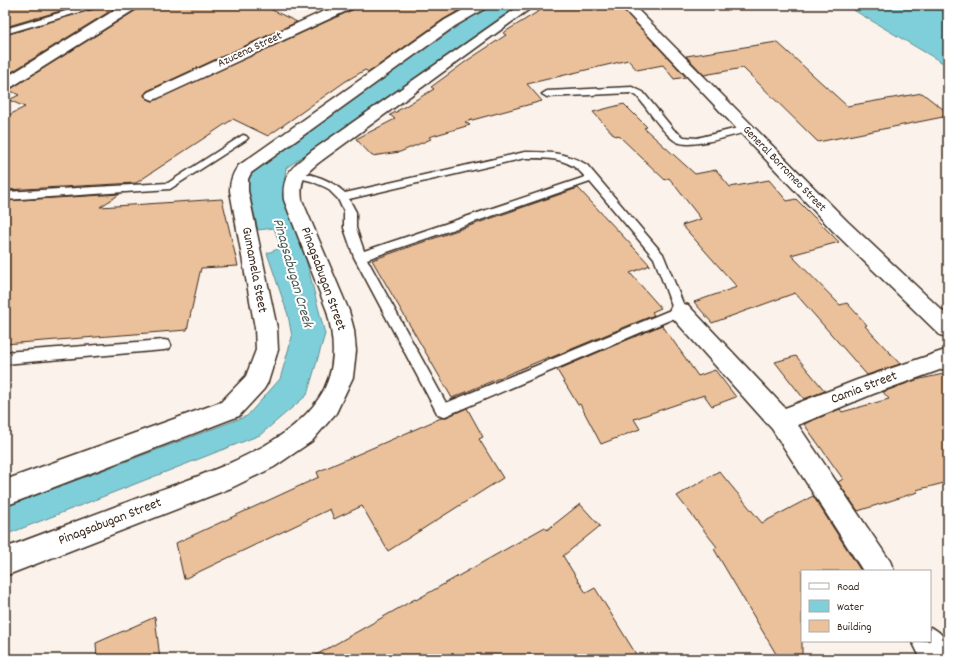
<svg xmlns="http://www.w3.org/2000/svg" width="953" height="664" font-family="Dekko,sans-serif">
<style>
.water{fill:#7fcfda;stroke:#648d8f}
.building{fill:#ebc19b;stroke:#3b2a1e}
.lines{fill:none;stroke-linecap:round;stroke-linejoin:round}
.service-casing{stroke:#3b2a1e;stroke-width:3}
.minor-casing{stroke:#3b2a1e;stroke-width:3}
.tertiary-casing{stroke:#3b2a1e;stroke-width:3}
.service{fill:#fff;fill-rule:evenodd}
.minor{fill:#fff;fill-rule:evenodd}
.tertiary{fill:#fff;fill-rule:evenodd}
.labels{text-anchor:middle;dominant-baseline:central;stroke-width:4;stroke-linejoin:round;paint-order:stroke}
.far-street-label{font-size:12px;fill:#3b2a1e;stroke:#fff}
.street-label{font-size:14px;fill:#3b2a1e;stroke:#fff}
.water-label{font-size:15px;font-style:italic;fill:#4f5c56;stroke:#fff}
</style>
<rect width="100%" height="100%" fill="#fbf3eb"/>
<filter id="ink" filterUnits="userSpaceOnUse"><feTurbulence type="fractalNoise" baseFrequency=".025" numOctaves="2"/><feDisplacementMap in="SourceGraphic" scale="8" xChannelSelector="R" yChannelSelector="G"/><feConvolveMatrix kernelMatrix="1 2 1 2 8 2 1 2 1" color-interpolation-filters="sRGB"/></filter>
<g filter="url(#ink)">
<!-- water -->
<path class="water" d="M488,5H521L286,168L283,195L306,260L325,334L307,395L260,435L5,535V507L247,416L280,379L292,337L288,315L267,253L281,248L274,228L258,230L247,182L257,166Z
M845,5H948V66Z"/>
<!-- building -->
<path class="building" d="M5,5H81L5,27Z
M99,5H120L5,76V35L97,8Z
M139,5H262L297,22L147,91L144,96L152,101L363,5H469L444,19L369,72L365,70L346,81L268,136L233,119L136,183L5,190V165L9,149L5,148V117L25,107L9,100L19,95L9,90L138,9Z
M549,5H619L686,77L674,79L663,65L637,70L628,60L527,84L542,101L465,122L470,125L429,137L431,139L400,152L372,156L356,139L395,119L390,115L398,111H397L434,89L431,87L468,60L506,35L503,33Z
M777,42L847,106L922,93L948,113V116L818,142L743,68L704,75L686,56Z
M624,104L647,127L644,128L695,174L716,170L730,187L769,180L787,201L796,199L839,242L791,255L840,305L847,303L867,325L865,326L900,364L867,375L795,293L712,323L694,302L737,287L682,225L701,219L669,178L665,180L618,135L615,136L593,112Z
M578,188L650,265L630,273L661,308L652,312L654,315L550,358L549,357L452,398L372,260Z
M120,194L100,207L222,199L238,266L201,268L187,330L5,344V201Z
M662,325L698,376L715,370L736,397L712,406L704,395L634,419L640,429L601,444L580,404L578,405L557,370Z
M796,356L825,391L804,399L775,362Z
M948,373V482L916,490L918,492L858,511L838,482L843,479L804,424L840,409L842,412L889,399L883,392L916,380Z
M467,408L483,437L479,439L503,478L388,551L362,506L334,519L330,509L184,579L176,543L319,477L317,472L441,418H444Z
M719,471L762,523L813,496L861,571H802V659H779L714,549L717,547L677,496Z
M580,504L600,526L563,556L586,593L595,588L639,659H309L415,599L416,600L545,527L547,530Z
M155,617L160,659H97L96,643Z"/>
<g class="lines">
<!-- service casing -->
<g class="service-casing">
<path id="service" d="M86,5H98L97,7L5,34V29Z
M278,5H305C300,9 283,9 278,5Z
M632,87L643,92L674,130L684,137L697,138L746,126L751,129L749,131C734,135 691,149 677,142C664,135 647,108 637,96L631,93L547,97L542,94L547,91Z
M243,135L246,136L248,138L246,140L170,189L5,200V192L168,183Z
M525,152C549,152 566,152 587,165L663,254L686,311L684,314L443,417L438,415L354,257L344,228V212L338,199L327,188L311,181L291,176L290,174L295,171C315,175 330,179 345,193ZM525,158C548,158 569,157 585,177L364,251L356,228V212L349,199ZM590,182L654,258L673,309L446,403L367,259Z
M164,340L169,341L171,345L169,349L164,350L5,364V352Z"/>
</g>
<!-- minor casing -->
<g class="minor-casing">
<path id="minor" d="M123,5H138L137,8L10,88L5,90V78Z
M337,5H354L353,8L158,98L153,100L148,98L145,95L148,92Z
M472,5H487L486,8L455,26L251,173L248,179V191L277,328L278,350L268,382L264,389L239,416L5,506V480L221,402L246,376L256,350L255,328L230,191C230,181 232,175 238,166L445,20Z
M521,5H535L325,158C308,171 299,176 302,200L349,311L354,330L356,351L353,377L336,413L312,441L274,467L231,488L5,576V548C49,531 94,515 138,498C195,477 284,451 319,398C337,371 335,341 327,311L284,200C281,174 294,165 313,150Z
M680,303L688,305L785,408L857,380L948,349V367L873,394L798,425L890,561L894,571H863L772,429L672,317L669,311L672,305Z
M930,627C945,633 948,644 948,659H921L912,641H930Z"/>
</g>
<!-- tertiary casing -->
<g class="tertiary-casing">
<path id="tertiary" d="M620,5H633L847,221L948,316V338L940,335L833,231Z"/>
</g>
<!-- service -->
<use href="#service" class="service"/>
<!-- minor -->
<use href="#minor" class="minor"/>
<!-- tertiary -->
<use href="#tertiary" class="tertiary"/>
</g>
</g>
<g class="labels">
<!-- far-street labels -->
<g class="far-street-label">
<text transform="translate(250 50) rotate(-25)">Azucena Street</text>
<text transform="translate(784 169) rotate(46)">General Borromeo Street</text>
</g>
<!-- street labels -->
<g class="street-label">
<text transform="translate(254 270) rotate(79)">Gumamela Steet</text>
<text transform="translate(323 279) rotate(70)">Pinagsabugan Street</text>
<text transform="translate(864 388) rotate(-21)">Camia Street</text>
<text transform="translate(110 522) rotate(-21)">Pinagsabugan Street</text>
</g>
<!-- water labels -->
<g class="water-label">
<text transform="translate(292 273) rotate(74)">Pinagsabugan Creek</text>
</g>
</g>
<!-- margin -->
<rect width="953" height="664" fill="none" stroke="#fff" stroke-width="20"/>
<rect x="10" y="10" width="933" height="644" fill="none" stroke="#3b2a1e" stroke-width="1.5" filter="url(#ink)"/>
<!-- legend -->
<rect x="801" y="570" width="130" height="72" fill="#ffffff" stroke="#b1aaa5"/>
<rect x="809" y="583" width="20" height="6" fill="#ffffff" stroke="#b1aaa5"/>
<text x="837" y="590" font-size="12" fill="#3b2a1e">Road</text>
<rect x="809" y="600" width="20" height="12" fill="#7fcfda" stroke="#b1aaa5"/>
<text x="837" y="610" font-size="12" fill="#3b2a1e">Water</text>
<rect x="809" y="620" width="20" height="12" fill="#ebc19b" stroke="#b1aaa5"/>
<text x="837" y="630" font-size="12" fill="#3b2a1e">Building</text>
</svg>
